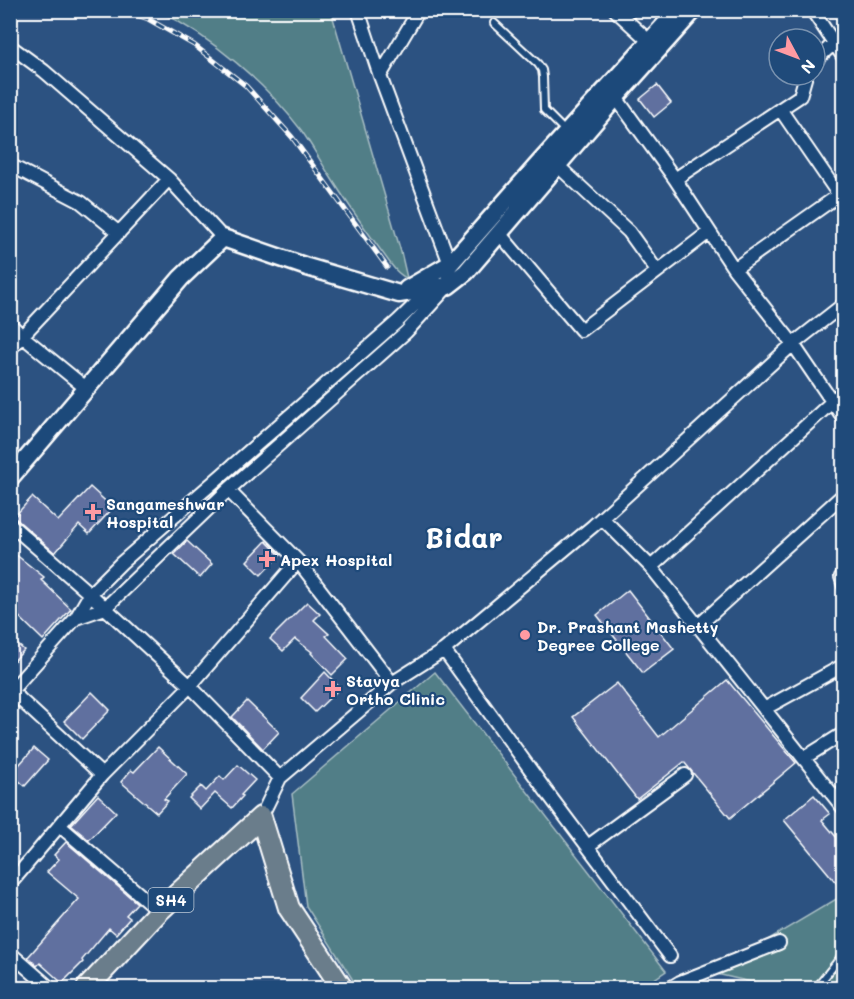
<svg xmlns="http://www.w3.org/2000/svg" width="854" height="999" font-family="Mali,sans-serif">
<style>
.green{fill:#517e87;stroke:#a8bec3;stroke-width:1.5}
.building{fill:#60709f;stroke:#fff;stroke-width:1.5}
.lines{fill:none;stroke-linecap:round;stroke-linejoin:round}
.service-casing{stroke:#fff;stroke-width:10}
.minor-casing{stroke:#fff;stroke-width:16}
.secondary-casing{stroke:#fff;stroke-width:21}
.trunk-casing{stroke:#fff;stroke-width:24}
.path{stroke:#fff;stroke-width:2;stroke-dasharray:6 4.5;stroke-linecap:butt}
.service{stroke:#1f4a7a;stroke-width:6}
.minor{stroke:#1f4a7a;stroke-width:12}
.secondary{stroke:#1f4a7a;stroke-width:16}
.trunk{stroke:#6b7d8b;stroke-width:20}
.rail-casing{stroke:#fff;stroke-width:5}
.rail{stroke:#1f4a7a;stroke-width:3;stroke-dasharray:9;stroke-linecap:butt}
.poi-dot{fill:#ff9aa2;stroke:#1f4a7a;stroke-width:2}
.labels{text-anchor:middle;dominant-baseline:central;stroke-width:4.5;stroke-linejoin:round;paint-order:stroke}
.shield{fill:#1f4a7a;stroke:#bcc9d7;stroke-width:1.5}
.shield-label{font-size:15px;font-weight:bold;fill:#fff}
.poi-label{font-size:16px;font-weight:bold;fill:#fff;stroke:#1f4a7a;text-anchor:start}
.town-label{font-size:28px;font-weight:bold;fill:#fff;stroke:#1f4a7a}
</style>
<rect width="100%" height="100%" fill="#2c5281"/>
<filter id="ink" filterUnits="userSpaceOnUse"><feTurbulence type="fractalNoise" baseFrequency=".0167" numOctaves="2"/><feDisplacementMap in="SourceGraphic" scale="12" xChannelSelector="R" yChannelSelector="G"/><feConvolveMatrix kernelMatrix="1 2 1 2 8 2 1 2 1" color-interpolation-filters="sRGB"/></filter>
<g filter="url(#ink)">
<!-- green -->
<path class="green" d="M158,11H331L401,252L407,278C396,274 389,261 382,252C363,226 345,200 328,173C319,159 311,144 301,130C266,84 211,36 158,11Z
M435,672L666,971L641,988H358L306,906L292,794Z
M843,895V988H777L712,973Z"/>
<!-- building -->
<path class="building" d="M657,85L671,103L654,117L640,99Z
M90,487L113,508L89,534L79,525L55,553L14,517L32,497L58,521Z
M187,541L212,564L200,578L174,554Z
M266,541L280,555L261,575L247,561Z
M10,550L44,577L41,580L71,609L43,640L10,608Z
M628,590L674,649L643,673L597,615Z
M307,602L320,614L314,620L329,634L326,636L348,659L332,675L311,653L312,652L295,639L283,651L270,639Z
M10,638L24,650L10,665Z
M325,672L340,688L315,712L301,698Z
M727,680L796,763L730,818L684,762L637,799L573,717L617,683L659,737Z
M92,692L110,710L82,739L64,721Z
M247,701L279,732L263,749L232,717Z
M158,747L187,774L164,799L168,801L157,813L121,782L131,770L134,772Z
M34,748L48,760L25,786L11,774Z
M238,765L255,780L241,795L243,796L232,808L215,793L200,809L189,798L201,786L206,791L220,776L224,780Z
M98,795L116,812L89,840L71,825Z
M814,795L830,814L822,820L843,845V891L784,820Z
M66,842L137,903L126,915L130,918L116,934L109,928L82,960L83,962L62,983L40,963L37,966L28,957L79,899L47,872L59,859L54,855Z"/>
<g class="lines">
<!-- service casing -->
<g class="service-casing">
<path id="service" d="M494,23L538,64L542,70L543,77L544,110L565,131
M816,988L844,953"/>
</g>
<!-- minor casing -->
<g class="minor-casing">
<path id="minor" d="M358,10L380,76
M615,10L650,42
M812,10L844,58
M10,46L44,71L169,179L223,238
M815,61L834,43L844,36
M612,92L675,179L734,269L793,344L844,419
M780,109L839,195
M10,165L81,202L119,233
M557,165L629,232L657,271
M675,179L800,96L806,75
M499,233L581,330L709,232
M734,269L839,195L844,200
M10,324L22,336L87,389
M10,349L169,179
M228,490L298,561L392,683L280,778L261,817
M602,518L651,567L844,809
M10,524L90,594L190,686L280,778
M651,567L844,391
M844,574L841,577L844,586
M76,618L105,608L228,490L406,332L448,286L450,264L380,76L419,10
M697,627L844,494
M444,650L546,791L670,956
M392,683L444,650L593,526L793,344L844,304
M10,690L102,775
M11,691L76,618L90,594L121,563L398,321L431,289
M764,709L844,665
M804,758L844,733
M60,826L159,911
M588,846L685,775
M10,884L102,775L190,686L298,561
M10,953L50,988
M670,988L680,982L779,943"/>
</g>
<!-- secondary casing -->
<g class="secondary-casing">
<path id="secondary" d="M407,289L450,264L542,160L678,10
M10,478L181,278L223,238L307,267L399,294L448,286L466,272L616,97L694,10"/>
</g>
<!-- trunk casing -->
<g class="trunk-casing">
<path id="trunk" d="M87,988L159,911L261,817L289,908L342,988"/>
</g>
<!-- path -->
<path class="path" d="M10,766L13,760L11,706"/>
<!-- service -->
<use href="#service" class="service"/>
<!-- minor -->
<use href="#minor" class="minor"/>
<!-- secondary -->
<use href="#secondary" class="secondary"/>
<!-- trunk -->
<use href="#trunk" class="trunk"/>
<!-- rail casing -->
<g class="rail-casing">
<path id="rail" d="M123,10L148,19L194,45L246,86L292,137L387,267"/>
</g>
<!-- rail -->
<use href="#rail" class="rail"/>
</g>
</g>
<!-- markers -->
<g class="poi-dot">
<path d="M90 503h6v6h6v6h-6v6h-6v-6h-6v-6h6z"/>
<path d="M264 550h6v6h6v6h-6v6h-6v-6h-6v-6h6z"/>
<circle cx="525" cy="635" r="6"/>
<path d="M330 680h6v6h6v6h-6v6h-6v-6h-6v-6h6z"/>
</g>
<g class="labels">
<!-- shield labels -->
<rect class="shield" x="148.5" y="888" width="45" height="24" rx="4.5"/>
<g class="shield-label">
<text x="171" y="900">SH4</text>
</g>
<!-- poi labels -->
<g class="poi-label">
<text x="106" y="503">Sangameshwar<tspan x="106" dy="18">Hospital</tspan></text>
<text x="280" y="559">Apex Hospital</text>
<text x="537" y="626">Dr. Prashant Mashetty<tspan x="537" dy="18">Degree College</tspan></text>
<text x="346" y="680">Stavya<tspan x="346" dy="18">Ortho Clinic</tspan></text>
</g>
<!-- town labels -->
<g class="town-label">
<text x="464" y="537">Bidar</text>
</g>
</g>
<!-- margin -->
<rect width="854" height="999" fill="none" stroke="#1f4a7a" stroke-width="36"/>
<rect x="18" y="18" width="818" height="963" fill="none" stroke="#fff" stroke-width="2" filter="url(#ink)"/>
<!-- north arrow -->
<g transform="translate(797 57) rotate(131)"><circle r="28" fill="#1f4a7a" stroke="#7992af" stroke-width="1.5"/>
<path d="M0-4.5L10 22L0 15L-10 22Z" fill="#ff9aa2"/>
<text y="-9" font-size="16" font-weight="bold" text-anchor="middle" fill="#ffffff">N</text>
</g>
</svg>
